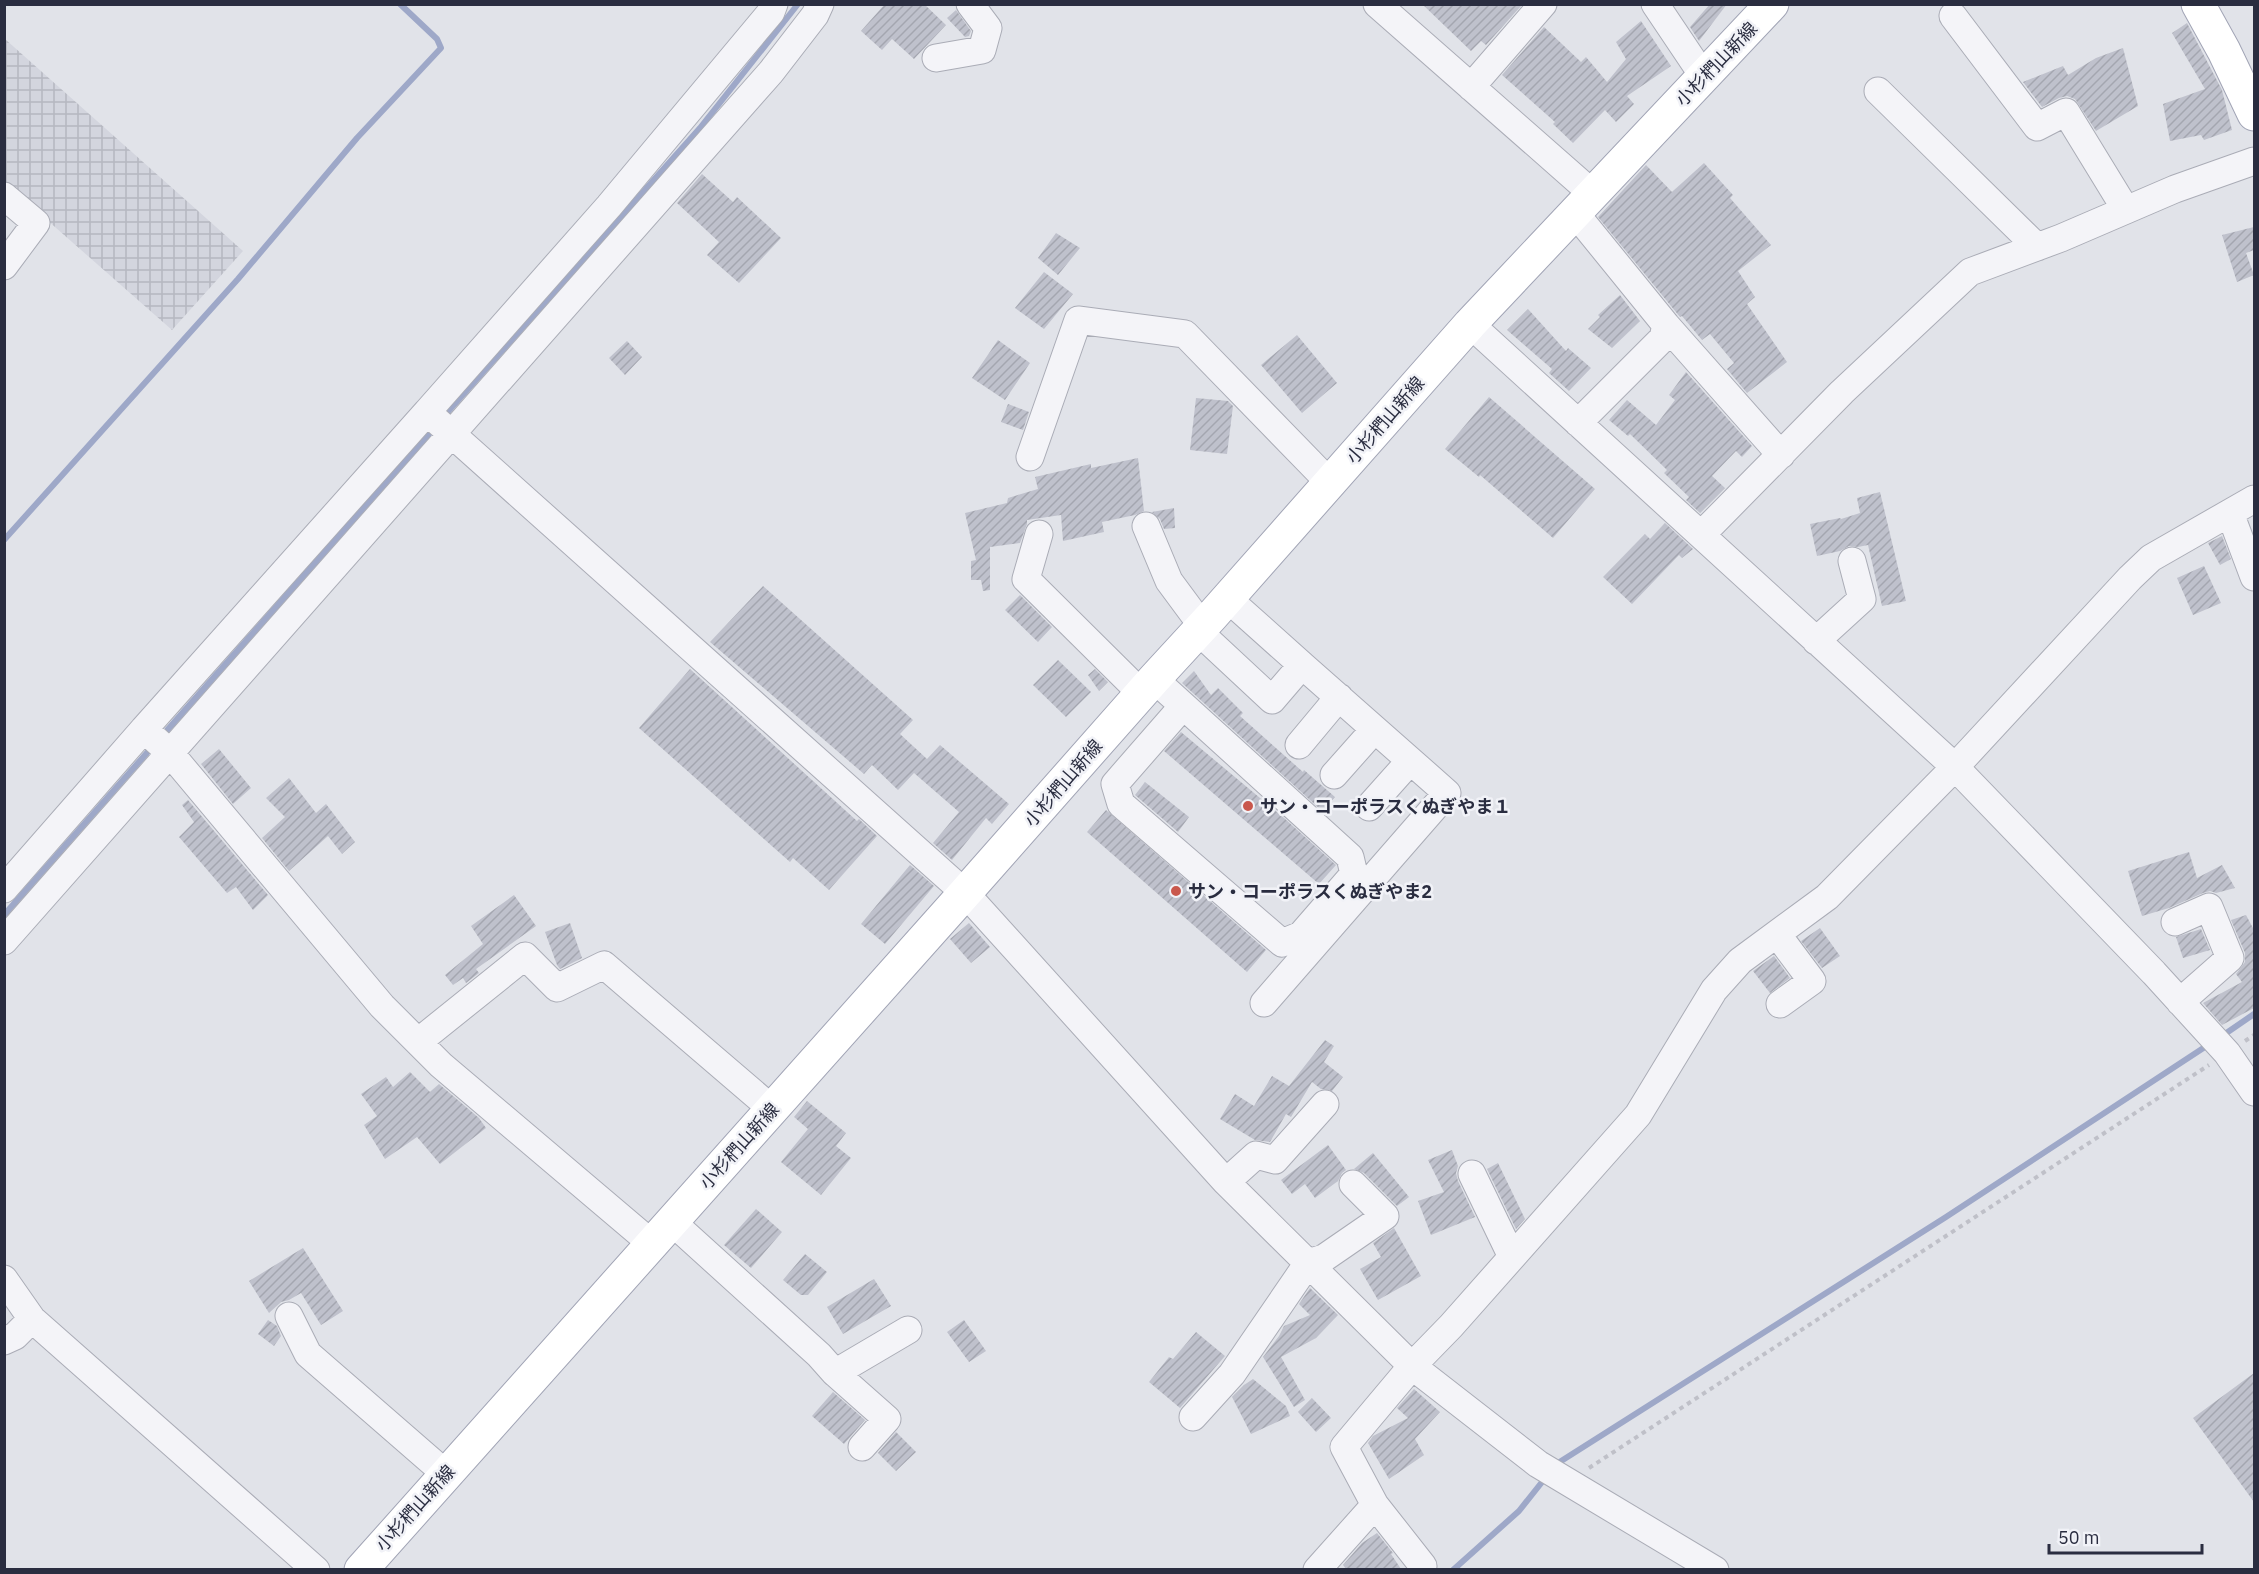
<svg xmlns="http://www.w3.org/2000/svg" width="2259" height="1574" font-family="'IBM Plex Sans','Noto Sans JP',sans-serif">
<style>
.industrial{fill:url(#industrial-grid)}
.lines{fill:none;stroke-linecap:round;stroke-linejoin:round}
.stream{stroke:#9ea8c8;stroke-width:6}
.building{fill:url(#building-hatch)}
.minor-casing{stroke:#aaacb6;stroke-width:29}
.major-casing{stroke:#a1a4b5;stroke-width:35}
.path{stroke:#bfc0c8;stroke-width:4;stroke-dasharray:4.5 4.5;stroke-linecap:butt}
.minor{stroke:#f4f4f8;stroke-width:27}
.major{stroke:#fff;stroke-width:33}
.poi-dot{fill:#c9574c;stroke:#f1f2f7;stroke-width:2}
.labels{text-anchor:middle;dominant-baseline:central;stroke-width:5;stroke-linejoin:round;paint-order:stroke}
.street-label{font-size:18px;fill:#2a2d40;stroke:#f1f2f7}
.poi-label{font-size:18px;font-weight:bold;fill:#2a2d40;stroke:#f1f2f7;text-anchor:start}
</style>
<defs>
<pattern id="industrial-grid" width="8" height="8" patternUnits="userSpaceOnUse" patternTransform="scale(1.5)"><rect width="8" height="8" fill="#d3d5de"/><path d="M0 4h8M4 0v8" fill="none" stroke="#b5b7c0"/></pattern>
<pattern id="building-hatch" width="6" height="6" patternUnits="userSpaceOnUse" patternTransform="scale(1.5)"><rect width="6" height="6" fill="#bfc1cc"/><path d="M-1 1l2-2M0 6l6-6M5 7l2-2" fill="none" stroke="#a4a6b0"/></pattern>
</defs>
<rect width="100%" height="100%" fill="#e1e3e9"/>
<!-- industrial -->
<path class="industrial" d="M5,39L243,251L172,330L5,183Z"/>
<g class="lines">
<!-- stream -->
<path class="stream" d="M443,417L700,128L798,4
M4,540L238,279L357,138L441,48L437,39L400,4
M162,736L435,427
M4,915L153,746
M2222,1036L2254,1014
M1554,1467L1558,1463L1946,1217L2211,1043
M1453,1570L1519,1511L1546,1477"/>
</g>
<!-- building -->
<path class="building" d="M885,4H924L946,25L914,59L892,39L882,50L861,31Z
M1422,4H1519L1521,6L1486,45L1481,41L1471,51Z
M1710,4H1727L1699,41L1690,27Z
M956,10L971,31L969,36L965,37L947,18Z
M1641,21L1671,66L1627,96L1634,104L1616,122L1605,110L1573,143L1553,124L1555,122L1502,75L1544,27L1581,62L1586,57L1607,82L1626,59L1616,42Z
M2187,23L2222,90L2232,130L2204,140L2201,135L2170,141L2163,104L2205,89L2172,33Z
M2123,48L2138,106L2096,131L2075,99L2067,96L2059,98L2042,107L2023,82L2063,66L2068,75L2096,58Z
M1704,163L1733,195L1730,198L1771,245L1738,271L1755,297L1747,304L1787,362L1747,393L1727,369L1734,363L1710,334L1702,340L1682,316L1680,317L1598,217L1646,165L1672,192Z
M702,174L733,202L737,197L781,238L739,283L707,255L719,242L677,203Z
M2254,227V250L2246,253L2254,275L2237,282L2222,235Z
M1056,233L1080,248L1058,275L1038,258Z
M1044,272L1073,294L1044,329L1015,308Z
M1620,295L1640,321L1612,348L1588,329L1600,317L1598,315Z
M1528,309L1566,351L1568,348L1591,368L1569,391L1549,373L1552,369L1507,330Z
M1297,335L1337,383L1302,413L1261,365Z
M998,340L1030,363L1005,400L972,378Z
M627,341L642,357L625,375L609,358Z
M1686,372L1752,446L1742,457L1736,451L1712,476L1725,488L1700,513L1686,500L1689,497L1664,473L1667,470L1630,434L1628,436L1609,420L1627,400L1656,425L1675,400L1669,395Z
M1489,397L1595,489L1553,538L1480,475L1479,477L1445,449Z
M1196,398L1228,401L1233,406L1227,454L1190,450Z
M1008,404L1029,412L1023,430L1001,422Z
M1138,458L1144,511L1135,515L1102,522L1104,532L1063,541L1061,515L1027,520V524L1020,543L990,547V590L983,591L981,580H971V561L976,560L965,513L1007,503L1008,498L1038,489L1035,477L1091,464V468Z
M1880,492L1906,601L1882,606L1868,545L1858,547L1849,546L1840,551L1817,556L1810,524L1840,518L1841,519L1860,513L1857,498Z
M1174,508L1175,528L1164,529L1160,519L1152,512Z
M1665,523L1693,549L1682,558L1679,555L1632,604L1603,577L1645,534L1650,539Z
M2222,536L2231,559L2220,565L2208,543Z
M2204,566L2221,603L2193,615L2177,578Z
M763,586L913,720L900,734L927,759L940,745L1009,804L992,824L986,818L952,860L933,843L959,812L914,773L898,790L872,765L864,774L710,642Z
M1020,595L1052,627L1038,642L1005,610Z
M1058,660L1091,692L1066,717L1033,685Z
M690,669L857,821L859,819L877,836L829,890L793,858L790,862L639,728Z
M1095,669L1108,682L1099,691L1088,675Z
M1194,671L1211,695L1218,688L1243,713L1240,716L1303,772L1304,770L1335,797L1322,811L1182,683Z
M1181,732L1284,818L1336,865L1319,884L1164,751Z
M219,749L251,788L233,804L201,764Z
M289,778L316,813L326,804L355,842L342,854L328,836L289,871L262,838L285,817L266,798Z
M1145,782L1189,817L1178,832L1135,795Z
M188,800L268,895L253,910L236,887L227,893L179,837L194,822L182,805Z
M1106,810L1266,950L1247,972L1087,832Z
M2189,852L2197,878L2222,865L2235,888L2216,893L2210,891L2203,893L2169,908L2142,916L2128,871Z
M910,865L934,886L885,944L861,924Z
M514,895L536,926L476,969L479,973L466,983L463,978L453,985L445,975L483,944L471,926Z
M2246,915L2254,930V1008L2222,1025L2203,1003L2242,982L2236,974L2245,962V953L2231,920Z
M570,923L582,958L560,969L557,965L545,932Z
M969,923L990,947L971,963L950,939Z
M1820,928L1840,956L1822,968L1801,941Z
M2201,929L2210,950L2183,958L2176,937Z
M1774,956L1790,978L1770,993L1753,971Z
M1325,1040L1334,1046L1324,1062L1343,1077L1332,1091L1321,1089L1312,1082L1291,1117L1286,1114L1270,1142L1255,1140L1220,1119L1235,1094L1254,1106L1272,1076L1289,1086Z
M410,1072L430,1092L439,1084L479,1118L486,1128L440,1164L417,1137L385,1159L364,1125L377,1116L361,1094L386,1077L393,1087Z
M807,1101L846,1133L836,1146L851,1158L821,1195L781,1162L808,1129L794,1117Z
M1328,1145L1346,1170L1342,1173L1338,1181L1315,1198L1305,1184L1292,1194L1281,1180Z
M1452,1150L1458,1166L1456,1173L1458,1181L1475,1217L1431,1235L1418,1201L1444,1192L1428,1160Z
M1373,1153L1409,1197L1397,1206L1364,1173L1354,1169Z
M1498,1163L1525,1219L1516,1229L1487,1169Z
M756,1209L782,1232L751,1268L724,1245Z
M1394,1228L1421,1276L1378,1300L1360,1269L1381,1257L1373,1243Z
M303,1248L343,1311L321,1325L301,1293L289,1300L281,1302L269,1313L249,1281Z
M805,1254L827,1272L808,1295H801L783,1280Z
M874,1279L891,1306L843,1334L827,1307Z
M1310,1288L1338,1315L1316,1338L1281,1357L1305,1400L1294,1407L1263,1357L1279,1336L1284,1326L1310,1315L1299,1304Z
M268,1320L277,1326L281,1336L274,1346L258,1334Z
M964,1320L986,1351L969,1362L947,1332Z
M1196,1332L1225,1356L1180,1408L1149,1382L1169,1357L1173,1359Z
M2254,1373V1502L2193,1418Z
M1253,1379L1286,1406L1290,1416L1251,1434L1232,1397L1244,1385Z
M1414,1389L1440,1412L1415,1439L1424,1455L1389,1479L1368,1443L1373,1436L1408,1418L1397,1408Z
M833,1392L865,1420L844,1444L812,1416Z
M1312,1398L1331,1418L1316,1432L1298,1412Z
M896,1432L916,1452L896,1471L878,1453Z
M1377,1533L1393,1553L1391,1554L1401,1569H1346L1343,1565L1362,1543Z"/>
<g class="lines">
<!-- minor casing -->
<g class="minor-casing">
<path id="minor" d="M1377,4L1593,194
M1655,4L1704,77
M1953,16L2037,127L2066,112L2126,210
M936,58L982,50L988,28L970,4
M1471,87L1543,4
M1878,91L2037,247
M4,196L36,223L4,266
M1575,213L1666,325L1663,338L1578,423
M1470,324L1955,767L2154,973L2227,1053L2254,1092
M1666,325L1781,455
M427,412L609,206L771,12L774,4
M1030,457L1078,320L1185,334L1330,483
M2230,513L2254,577
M1146,526L1169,581L1203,627
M1039,534L1026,579L1141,693
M1701,535L1842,392L1970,272L2061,238L2175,189L2254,161
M1198,631L1272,700L1302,665L1227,598
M1816,641L1862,599L1852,561
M1154,679L1350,857L1354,874L1301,935L1282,943L1121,804L1115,784L1183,706
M144,729L427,412L965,893L1226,1182L1412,1366L1538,1464L1715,1570
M1299,745L1339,697
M1334,775L1374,730
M1369,807L1410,761
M4,889L144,729L170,753L382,1006L441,1065L651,1243
M2175,922L2209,907L2230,958L2180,1002
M1777,934L1812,981L1780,1004
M4,941L771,72L815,15L820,4
M1264,1003L1447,793L1302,665
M418,1042L525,956L557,988L604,965L772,1109
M1472,1174L1512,1257
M1226,1182L1256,1155L1275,1160L1325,1104
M671,1221L819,1355L835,1373L908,1330
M4,1279L32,1319L316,1570
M289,1316L308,1354L446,1474
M4,1341L15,1336L32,1319
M835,1373L887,1419L862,1447
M1193,1417L1232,1374L1308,1263L1324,1258L1385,1216L1353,1184
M1375,1505L1423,1566
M1317,1570L1375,1505L1344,1447L1412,1366L1451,1326L1638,1115L1714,990L1740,961L1827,897L1955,767L2130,578L2151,558L2254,499"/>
</g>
<!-- major casing -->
<g class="major-casing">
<path id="major" d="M2198,4L2224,51L2254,114
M361,1570L965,893L1154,679L1212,616L1470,324L1772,4"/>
</g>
<!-- path -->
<path class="path" d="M2245,1041L2254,1035
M1589,1468L2209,1065"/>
<!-- minor -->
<use href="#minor" class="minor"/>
<!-- major -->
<use href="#major" class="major"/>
</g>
<!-- markers -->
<g class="poi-dot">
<circle cx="1248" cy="806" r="6"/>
<circle cx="1176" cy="891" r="6"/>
</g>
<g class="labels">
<!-- street labels -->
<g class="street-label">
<text transform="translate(1716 64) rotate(-46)">小杉椚山新線</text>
<text transform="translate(1385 420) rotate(-49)">小杉椚山新線</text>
<text transform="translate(1063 783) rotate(-49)">小杉椚山新線</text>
<text transform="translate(739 1146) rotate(-48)">小杉椚山新線</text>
<text transform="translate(415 1508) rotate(-48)">小杉椚山新線</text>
</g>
<!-- poi labels -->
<g class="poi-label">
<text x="1260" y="806">サン・コーポラスくぬぎやま１</text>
<text x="1188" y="891">サン・コーポラスくぬぎやま2</text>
</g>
</g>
<!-- border -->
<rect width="2259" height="1574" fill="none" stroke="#2a2d40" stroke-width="12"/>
<!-- scale -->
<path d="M2049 1544v9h153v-9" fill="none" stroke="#2a2d40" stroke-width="3"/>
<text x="2058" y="1544" font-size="18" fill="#2a2d40" stroke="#f1f2f7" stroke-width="4.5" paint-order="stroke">50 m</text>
</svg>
